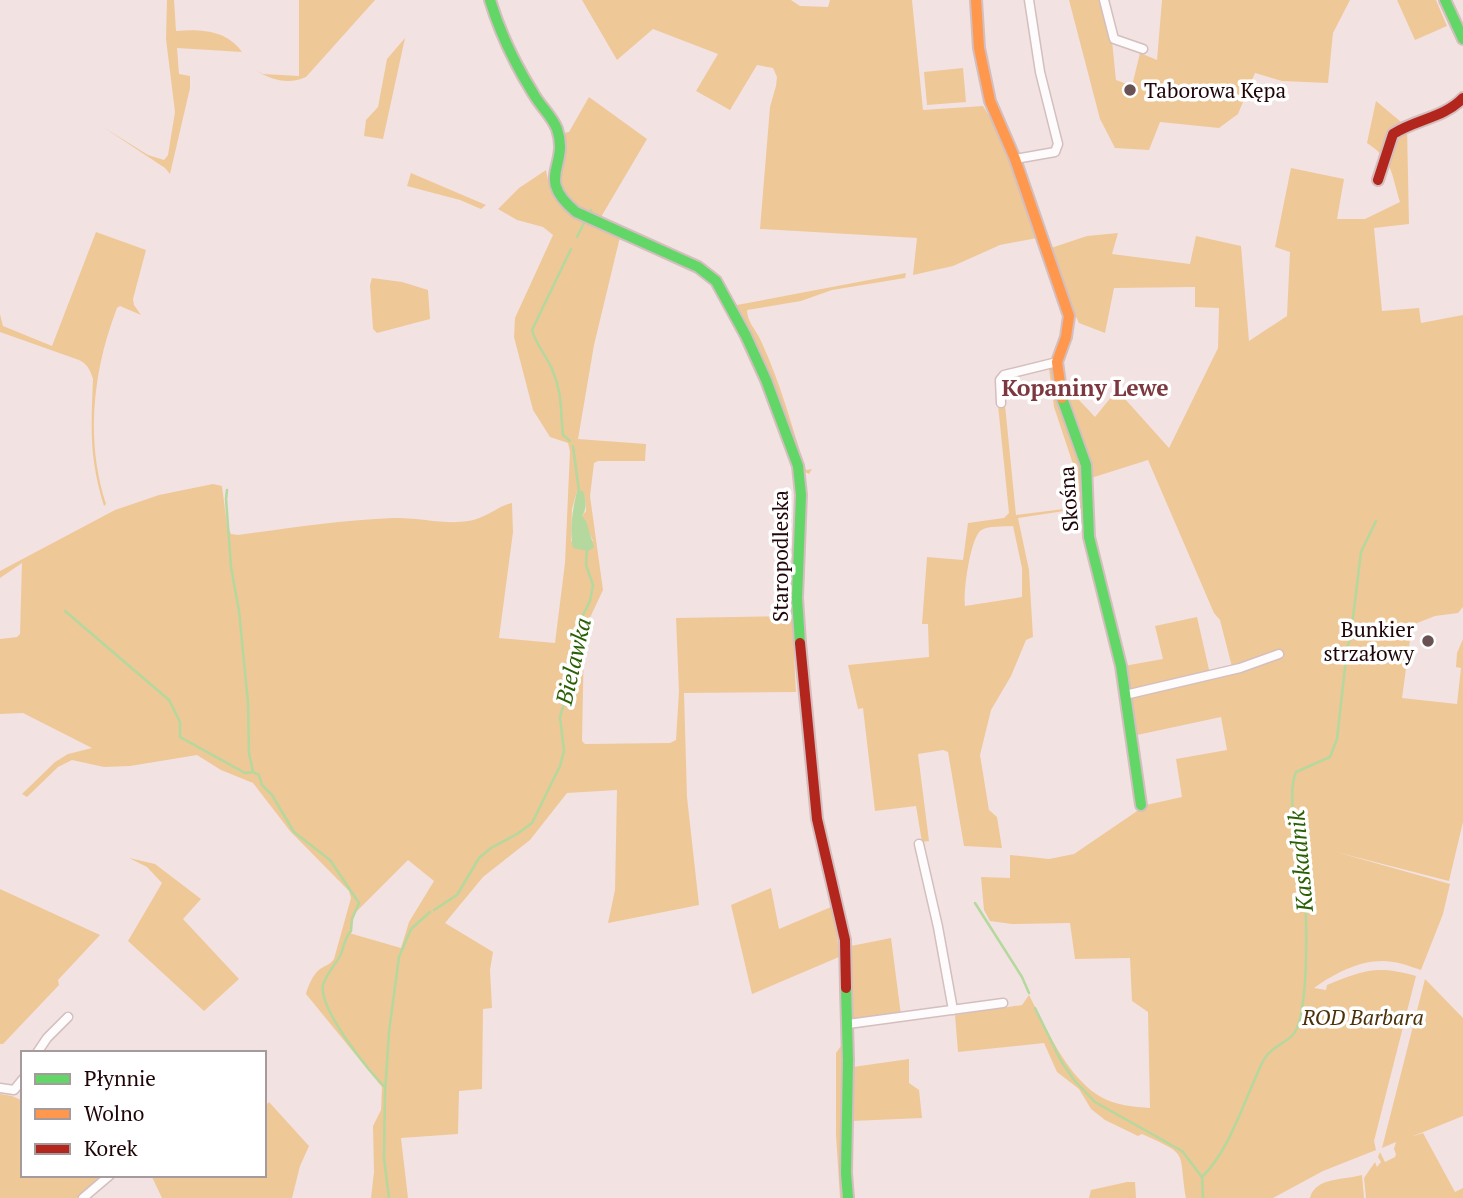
<svg xmlns="http://www.w3.org/2000/svg" width="1463" height="1198" font-family="'PT Serif',serif">
<style>
.green{fill:#efc897;fill-rule:evenodd}
.water{fill:#b4d89d}
.lines{fill:none;stroke-linecap:round;stroke-linejoin:round}
.stream{stroke:#b4d89d;stroke-width:2.5}
.street-casing{stroke:#d4bebe;stroke-width:11}
.fast-casing{stroke:#d4bebe;stroke-width:14}
.slow-casing{stroke:#d4bebe;stroke-width:14}
.jam-casing{stroke:#d4bebe;stroke-width:14}
.street{stroke:#fdfbfb;stroke-width:8}
.fast{stroke:#63d668;stroke-width:10}
.slow{stroke:#ff974d;stroke-width:10}
.jam{stroke:#b3261e;stroke-width:10}
.poi-dot{fill:#695254;stroke:#fff;stroke-width:2.5}
.labels{text-anchor:middle;dominant-baseline:central;stroke-width:7;stroke-linejoin:round;paint-order:stroke}
.poi-label{font-size:21px;fill:#1f0507;stroke:#fff;text-anchor:start}
.street-label{font-size:21px;fill:#1f0507;stroke:#fff}
.park-label{font-size:21px;font-style:italic;fill:#493108;stroke:#fff}
.neighbourhood-label{font-size:23px;font-weight:bold;fill:#7c383e;stroke:#fff}
.water-label{font-size:23px;font-style:italic;fill:#2a5f03;stroke:#fff}
</style>
<rect width="100%" height="100%" fill="#f3e2e2"/>
<!-- green -->
<path class="green" d="M167,0H174L176,31C200,29 227,30 242,52L177,48L179,74L190,76V88L170,174L165,168L103,127L148,155L164,160L168,155L175,112L166,39Z
M299,0H375L306,77C289,85 271,80 255,70L263,74L299,76Z
M582,0H791L800,6L828,7L830,0H912L923,110L983,106C1009,147 1023,192 1037,238L1000,245L953,266L913,275L917,238L760,229L770,107L776,86L777,77L773,68L757,65L730,110L696,91L718,54L653,29L617,60Z
M1069,0H1101L1112,41L1116,80L1132,86L1140,53L1157,60L1162,0H1350L1333,33L1328,83L1282,81L1255,73L1238,114L1219,128L1160,122L1149,150L1115,148L1100,119Z
M1397,0H1436L1447,26L1415,40Z
M405,38L383,139L364,136L366,120L378,107L387,59Z
M963,68L966,102L927,105L924,72Z
M589,97L647,139L601,217C590,212 573,208 566,199C552,182 561,153 564,133L569,132Z
M1376,101L1407,127L1409,224L1374,228L1382,311L1419,308L1421,323L1463,315V607L1458,613L1435,616L1412,625L1402,698L1457,704L1461,668L1456,667L1457,653L1463,639V822L1449,881L1336,852L1450,884L1443,914L1421,970C1412,967 1402,963 1393,962C1365,957 1335,973 1314,988L1326,990L1327,985C1365,970 1376,965 1416,976L1374,1141L1376,1150L1323,1171L1273,1198H1186C1178,1149 1190,1156 1142,1134L1138,1136L1105,1120L1091,1109L1079,1089L1057,1072L1044,1043L958,1052L955,1015L1022,1005L1029,995C1047,1030 1067,1077 1101,1097C1115,1105 1134,1107 1150,1108L1148,1012L1132,1001L1130,958L1075,959L1070,923L1012,924L990,921L984,910L981,877L1010,878V855L1049,859L1074,854L1146,805L1182,797L1176,759L1227,750L1221,717L1137,735L1124,666L1163,659L1155,626L1197,617L1210,674L1232,667L1220,620L1214,613L1148,460L1091,478L1069,413L1063,383L1095,417L1117,390L1169,448L1218,348L1219,308L1195,307V287L1114,288L1105,333L1079,323L1066,295L1051,248L1087,236L1118,233L1112,254L1190,264L1196,236L1241,246L1249,341L1287,316L1290,252L1275,247L1291,168L1344,179L1337,219H1365L1400,202C1391,173 1393,160 1367,143Z
M546,170C554,218 581,219 620,237L594,345L578,439L646,444L645,461H598L594,463L590,496L603,590L587,624L584,640L582,741L585,744L670,743L676,740L679,691L676,618L792,616L796,692L684,693L687,797L699,905L608,923L615,890L617,790L567,793L530,840L483,877L445,923L493,952L490,970L492,1008L483,1009L482,1089L459,1091L458,1134L401,1138L408,1198H371L374,1172L373,1126L381,1110L382,1087L306,994C308,986 313,974 320,969C326,965 330,965 334,959L351,898L349,891L290,831L253,783L221,770L197,755L130,766L104,767L72,760L58,767L27,797L22,794L55,762L68,754L92,748L23,713L0,714V639L17,637L20,634L22,563L0,578V571L115,510L159,495L213,484L222,486L227,525L231,534L238,535C290,528 341,520 393,518C418,517 445,525 468,521C485,519 496,507 512,503L513,532L499,638L555,643L565,563L570,451L568,443L550,437L533,410L514,337L515,318L553,235L543,227L517,220L498,209L519,188ZM577,491L585,497L586,511L582,516L593,541H571L572,509ZM408,860L434,881L409,922L401,948L349,933L355,913Z
M411,173L486,205L481,209L460,200L407,186Z
M96,232L146,250L133,299L134,305L141,315L120,306L117,308C93,370 85,440 106,504L104,506C89,457 91,429 93,379C90,369 87,364 79,360L0,332V314L3,326L52,346Z
M716,272L737,305L906,273L905,278L832,290L801,301L747,310C747,321 755,329 760,339C780,381 792,427 806,470L812,469L809,474L803,471Z
M372,278L402,282L428,290L430,319L377,333L373,329L370,285Z
M1054,367L1084,466V508L1018,518L1029,570L1033,637L1026,640L1011,676L991,710L980,755L989,810L997,817L1002,848L964,846L948,752L943,750L918,754L929,841L922,842L916,806L875,811L863,708L858,709L848,665L929,657L928,624H922L927,557L963,560L968,523L1004,518L1009,513L998,405H1005L1016,515L1080,507L1078,479L1054,407L1049,369H1045ZM1013,526L1022,568V597L965,606C963,592 970,541 980,531C988,525 1004,527 1013,526Z
M129,858L155,864L201,899L183,919L239,979L204,1011L128,941L162,883L147,867Z
M771,888L779,929L831,907L837,932L839,957L752,994L731,905Z
M0,889L100,935L58,980L59,985L3,1044H0Z
M891,938L901,1015L851,1021V946Z
M1425,979L1463,1018V1116L1411,1137L1423,1133L1455,1192L1463,1188V1198H1366L1364,1178L1375,1162L1377,1167L1381,1162L1378,1157L1380,1152L1385,1162L1395,1157L1396,1154L1394,1149L1396,1142L1382,1148Z
M843,1043L845,1198H840L836,1135V1053Z
M909,1059V1083L919,1090L922,1118L852,1121L853,1067Z
M0,1094L12,1096L23,1101V1175H107L78,1198H0Z
M269,1102L309,1146L300,1166L292,1198H162L151,1175H264V1107Z
M1362,1175L1364,1198H1310C1315,1177 1345,1180 1362,1175Z
M1127,1182H1135L1136,1198H1089L1091,1190Z"/>
<!-- water -->
<path class="water" d="M577,491H583C586,499 587,509 582,516L586,521L594,547L588,551L573,548C569,530 573,508 577,491Z"/>
<g class="lines">
<!-- stream -->
<path class="stream" d="M590,211L591,210
M577,237L584,223
M570,441L563,435C560,409 563,395 552,369C546,355 536,345 532,330L571,249
M573,446L579,491
M227,490L226,499L231,567L239,611L248,703L249,753L253,772L259,775L262,785L272,795L294,832L330,860L359,903L352,919L351,931C344,938 344,948 340,956C335,965 325,976 323,985C318,1008 369,1072 385,1087
M65,611L169,700L180,722V737L245,773L253,772
M975,903L1022,977L1029,993
M434,910L457,895L479,858L491,848L517,834L532,823L560,766L564,751L560,717L577,661L575,631L590,601L593,585L586,565L587,549
M1035,1008L1061,1061L1074,1080L1095,1102L1182,1151L1202,1177
M389,1198L384,1158L385,1093L389,1032L399,957L411,929L430,912
M1203,1198L1202,1177C1228,1151 1240,1112 1255,1079C1258,1072 1262,1061 1267,1055C1274,1046 1290,1041 1295,1032C1309,1008 1307,918 1304,888C1301,860 1285,797 1296,772L1330,757L1337,739L1347,650L1351,634L1361,552L1376,521"/>
<!-- street casing -->
<g class="street-casing">
<path id="street" d="M1104,0L1114,39L1143,49
M1015,159L1055,152L1058,144L1040,72L1029,0
M1001,403L1000,380L1004,375L1057,362
M1125,695L1240,668L1279,654
M919,844L938,927L953,1010
M848,1024L1003,1003
M37,1053L47,1038L68,1017
M0,1088L14,1090L23,1079
M83,1198L110,1175"/>
</g>
<!-- fast casing -->
<g class="fast-casing">
<path id="fast" d="M490,0C500,33 515,64 533,93C540,106 552,116 557,129C570,167 534,177 576,212L698,267L716,281L746,336L766,380L798,466L801,495L797,598L800,643
M1445,0L1463,39
M1062,398L1086,465L1089,537L1121,666L1141,805
M846,988L848,1060L846,1173L848,1198"/>
</g>
<!-- slow casing -->
<g class="slow-casing">
<path id="slow" d="M976,0L979,48L990,101L1015,159L1069,316L1066,337L1057,362L1062,398"/>
</g>
<!-- jam casing -->
<g class="jam-casing">
<path id="jam" d="M1378,180L1393,134C1416,119 1444,118 1463,98
M800,643L817,819L845,940L846,988"/>
</g>
<!-- street -->
<use href="#street" class="street"/>
<!-- fast -->
<use href="#fast" class="fast"/>
<!-- slow -->
<use href="#slow" class="slow"/>
<!-- jam -->
<use href="#jam" class="jam"/>
</g>
<!-- markers -->
<g class="poi-dot">
<circle cx="1130" cy="90" r="7"/>
<circle cx="1428" cy="641" r="7"/>
</g>
<g class="labels">
<!-- poi labels -->
<g class="poi-label">
<text x="1144" y="90">Taborowa Kępa</text>
<text x="1414" y="629" text-anchor="end">Bunkier<tspan x="1414" dy="24">strzałowy</tspan></text>
</g>
<!-- street labels -->
<g class="street-label">
<text transform="translate(1068 499) rotate(-94)">Skośna</text>
<text transform="translate(780 556) rotate(-90)">Staropodleska</text>
</g>
<!-- park labels -->
<g class="park-label">
<text x="1363" y="1017">ROD Barbara</text>
</g>
<!-- neighbourhood labels -->
<g class="neighbourhood-label">
<text x="1085" y="387">Kopaniny Lewe</text>
</g>
<!-- water labels -->
<g class="water-label">
<text transform="translate(573 661) rotate(-77)">Bielawka</text>
<text transform="translate(1300 861) rotate(-95)">Kaskadnik</text>
</g>
</g>
<!-- legend -->
<rect x="21" y="1051" width="245" height="126" fill="#ffffff" stroke="#a59b9c" stroke-width="2"/>
<rect x="35" y="1074" width="35" height="10" fill="#63d668" stroke="#a59b9c" stroke-width="2"/>
<text x="84" y="1086" font-size="21" fill="#1f0507">Płynnie</text>
<rect x="35" y="1109" width="35" height="10" fill="#ff974d" stroke="#a59b9c" stroke-width="2"/>
<text x="84" y="1121" font-size="21" fill="#1f0507">Wolno</text>
<rect x="35" y="1144" width="35" height="10" fill="#b3261e" stroke="#a59b9c" stroke-width="2"/>
<text x="84" y="1156" font-size="21" fill="#1f0507">Korek</text>
</svg>
